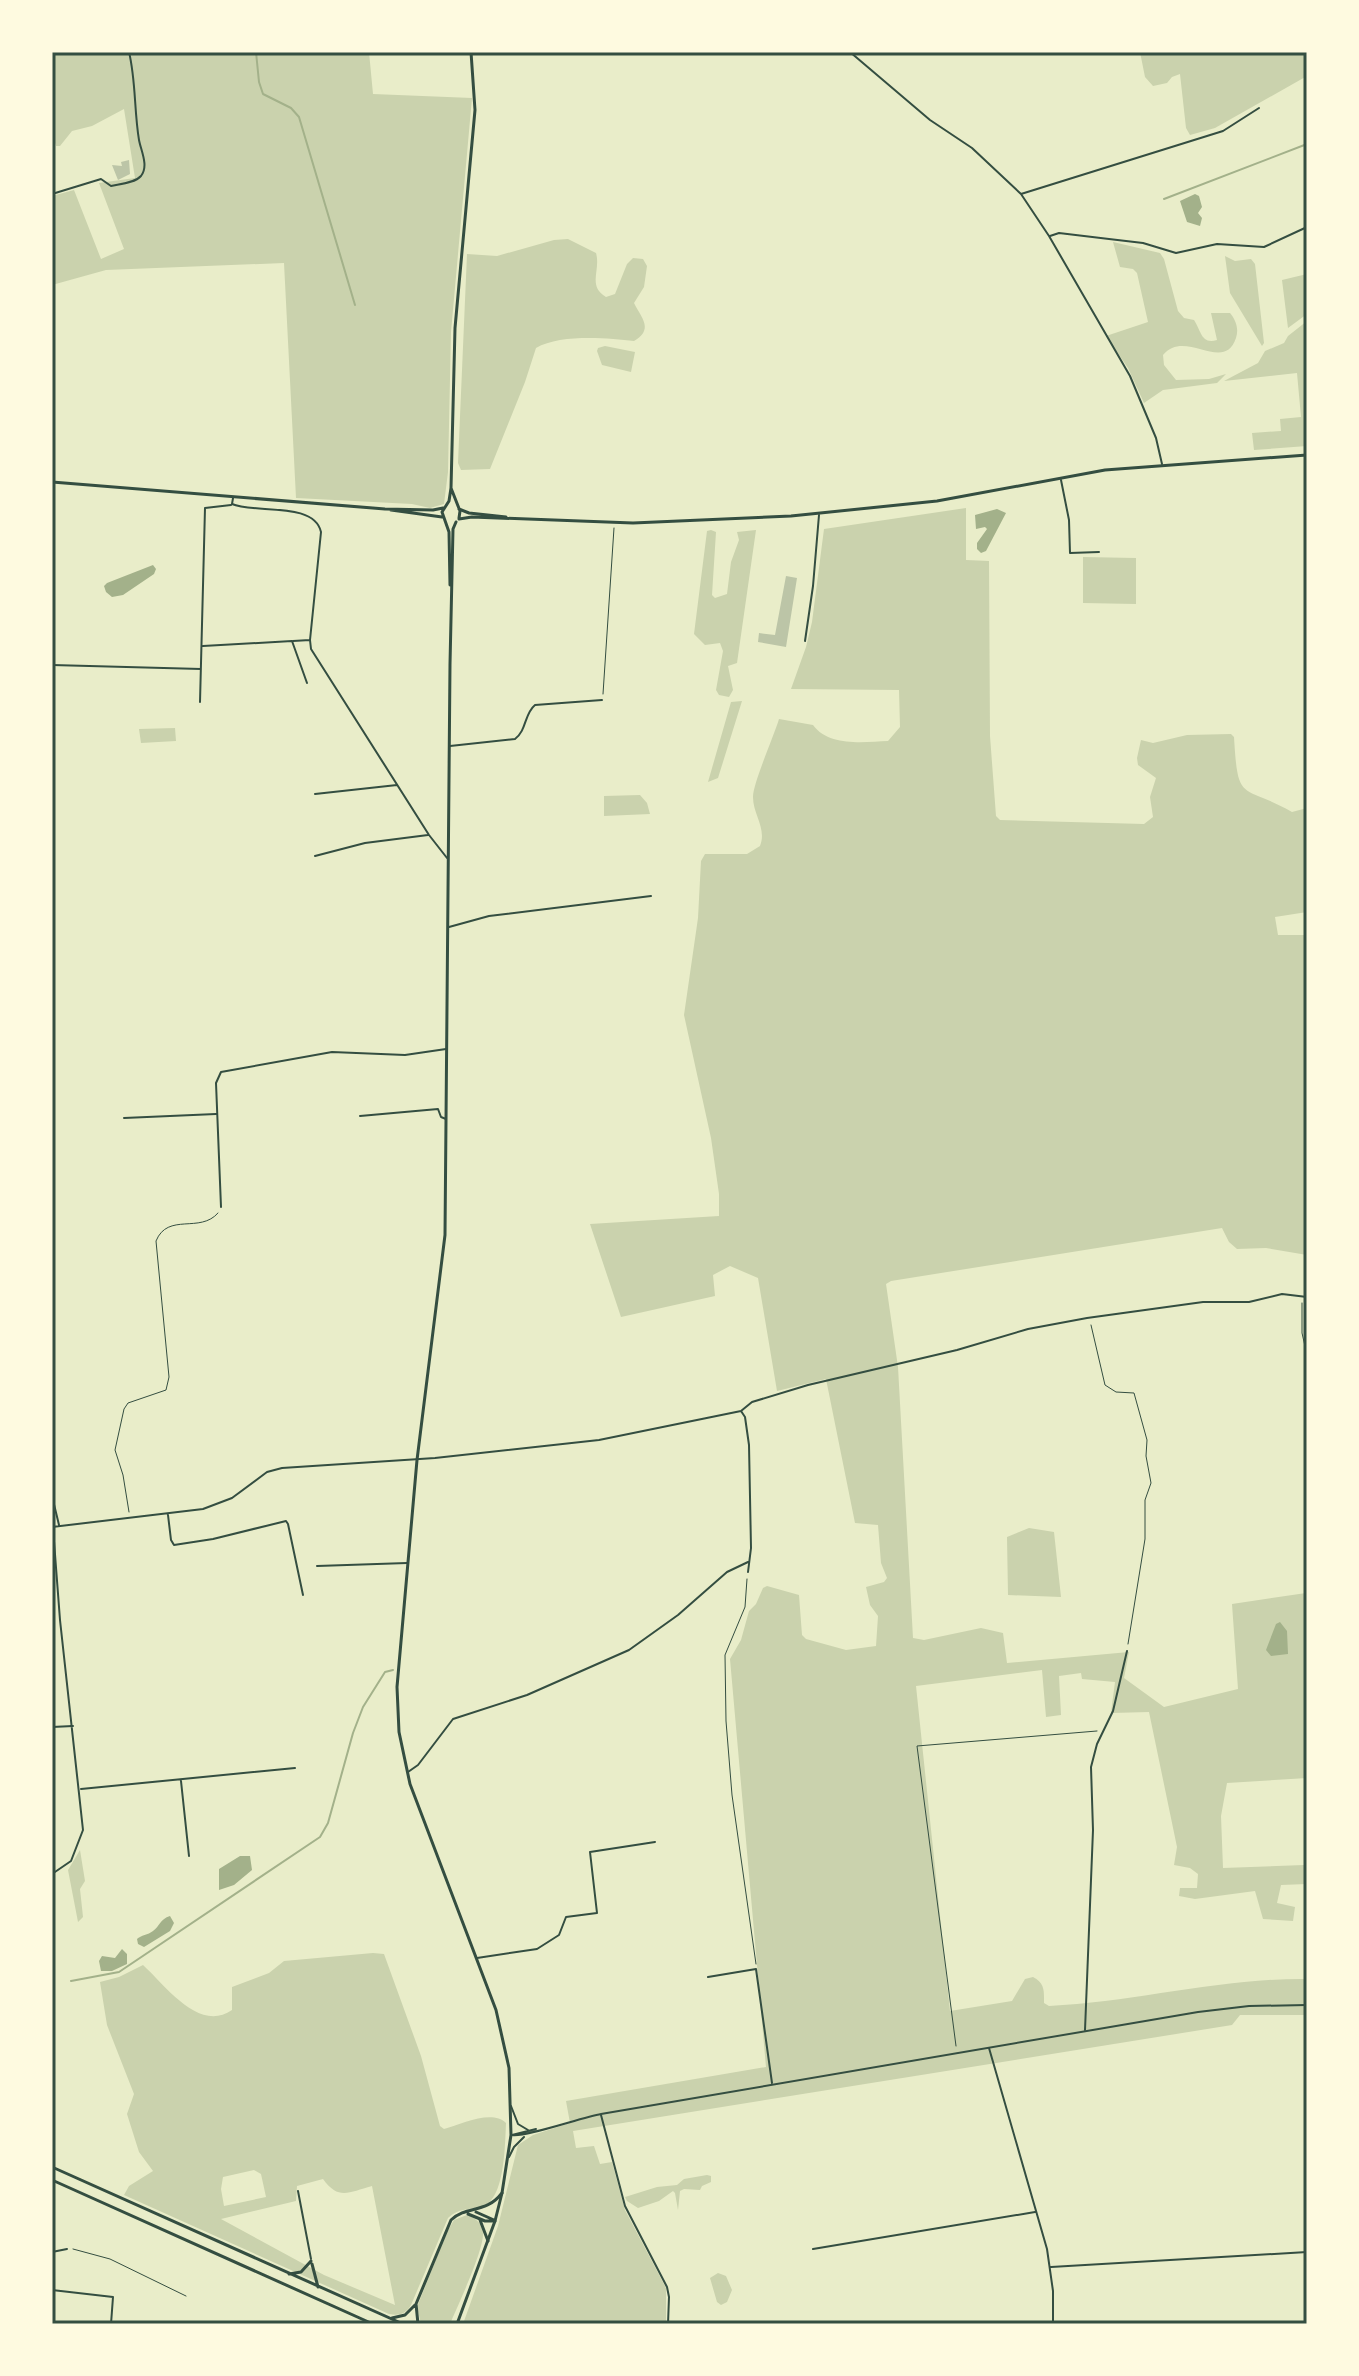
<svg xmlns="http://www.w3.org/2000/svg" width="1359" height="2376" font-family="'Alegreya Sans',sans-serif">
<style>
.green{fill:#cad2ad;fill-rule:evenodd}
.water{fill:#a3b18a}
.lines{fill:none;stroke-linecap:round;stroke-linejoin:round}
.stream{stroke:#a3b18a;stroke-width:2}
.building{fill:#bcc5a7}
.path{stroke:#344e41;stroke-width:1}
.minor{stroke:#344e41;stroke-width:2}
.secondary{stroke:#344e41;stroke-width:2}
.primary{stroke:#344e41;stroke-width:3}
.trunk{stroke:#344e41;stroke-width:3}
.neatline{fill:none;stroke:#344e41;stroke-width:3}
</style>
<rect width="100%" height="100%" fill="#e9edc9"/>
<!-- green -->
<path class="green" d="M52,52H369L373,94L472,98L451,332L448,472L444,504L430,508L412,504L296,498L284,263L106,270L52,285V196L74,190L101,259L124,249L99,183L135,178L124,109L92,126L72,131L60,146H56L52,133Z
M1140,52H1307V76L1215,128L1190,135L1186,128L1180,74L1172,77L1167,83L1153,86L1145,77Z
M568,239L596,253C601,270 587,286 606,297L615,294L627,264L633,258L643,259L647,266L644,287L634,303C640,316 655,329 634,341C607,338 560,334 536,348L525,382L490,469L461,470L458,463L467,254L497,256L554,240Z
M1113,242L1160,253L1164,259L1178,311L1184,318L1194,320C1201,330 1201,345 1217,340L1211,313H1230C1236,320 1239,329 1236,338C1224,374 1185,328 1163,355L1164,365L1176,380L1209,379L1226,374L1217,383L1163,390L1144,403L1128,368L1106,336L1148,322L1137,273L1133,269L1120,267Z
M1225,256L1235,261L1251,259L1255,264L1264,343L1262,346L1230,293Z
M1307,274V314L1288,328L1282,280Z
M1307,321V446L1254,450L1252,433L1281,431L1280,419L1301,417L1297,373L1224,381L1258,363L1265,351L1284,343L1288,336Z
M605,346L635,352L631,372L602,365L597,351L598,348Z
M966,508V560L989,561L990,736L996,816L1000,820L1144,824L1153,817L1150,797L1156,778L1138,765L1137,758L1141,740L1153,743L1187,735L1231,734L1234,737C1238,805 1241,783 1292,812L1307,808V912L1275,917L1278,935H1307V1255L1266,1248L1237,1249L1229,1242L1222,1228L891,1281L886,1284L898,1367L913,1638L924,1640L981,1628L1003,1633L1007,1663L1129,1652L1124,1678L1164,1707L1238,1689L1232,1604L1306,1593L1307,1778L1227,1783L1221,1816L1223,1868L1304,1865L1307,1884L1281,1885L1277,1903L1295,1907L1293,1921L1263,1919L1255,1891L1195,1899L1179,1896L1180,1888H1197L1198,1874L1190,1868L1174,1865L1177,1847L1149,1712L1111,1713L1115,1682L1082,1679L1081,1673L1059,1676L1061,1715L1046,1717L1042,1670L916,1686L950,2011L1012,2001L1025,1979L1033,1977C1045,1983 1044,1991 1044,2003L1049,2006C1136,2002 1220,1978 1307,1979V2015H1240L1232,2025L573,2131L576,2148L594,2146L600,2164L612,2162L625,2210L666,2288V2324H463L498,2226L518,2145L533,2135L570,2123L566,2101L766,2067L730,1659L741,1640L749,1611L756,1604L763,1588L767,1586L799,1595L802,1635L806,1639L846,1650L876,1646L878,1616L870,1605L866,1587L884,1582L887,1578L881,1563L878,1525L855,1523L826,1379L777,1391L758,1278L730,1266L713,1275L715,1296L621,1317L590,1224L719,1216V1194L711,1138L684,1015L698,918L701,861L705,854H747L760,846C767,828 753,815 753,797C753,783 774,736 779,719L813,725C829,747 864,742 888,741L900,727L899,690L791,689L806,647L812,622L824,529Z
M711,530L716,532L712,595L715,598L727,594L731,562L739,540L737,532L756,530L737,663L728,666L733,690L729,697L719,695L716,690L723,651L720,643L705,645L694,634L707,531Z
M1083,557L1136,558V604L1083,603Z
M742,701L718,778L708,782L731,702Z
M175,728L176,741L141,743L139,729Z
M640,795L647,803L650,814L604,816V796Z
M1029,1528L1054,1532L1061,1597L1008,1595L1007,1537Z
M80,1850L85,1881L80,1889L83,1917L78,1922L68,1870Z
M373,1953L384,1954L421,2056L440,2126L444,2129C462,2124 492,2109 506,2123C505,2144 505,2199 483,2206C470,2210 458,2208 448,2218L411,2305C406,2314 399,2316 389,2314L124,2195L129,2186L153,2171L139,2152L127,2114L134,2094L107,2025L100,1982L119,1977L143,1965C166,1986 199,2033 232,2010V1987L269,1973L284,1961ZM254,2170L261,2174L266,2197L224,2206L221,2189L223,2177ZM323,2179C339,2201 349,2192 372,2186L395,2305L324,2275L221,2219L296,2201L297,2186Z
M707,2175L711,2176V2182L702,2186L700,2190L684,2189L680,2191L678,2210L675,2193L673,2191L659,2201L638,2208L627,2201L625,2197L657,2187L677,2185L684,2179Z
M467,2215C476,2218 482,2223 483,2233C484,2250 458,2305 450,2324H421L417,2307L447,2232L454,2220Z
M718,2273L726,2276L732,2290L727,2302L721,2305L717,2302L710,2278Z"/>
<!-- water -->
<path class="water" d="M1195,194L1199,196L1202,207L1198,213L1202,218L1200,226L1187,222L1180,201Z
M997,509L1006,513L986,551L981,553L977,549V543L987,529L985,527L976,529L975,515Z
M153,565L156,569L154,574L123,595L112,597L106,592L104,586L107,583Z
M1280,1622L1287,1631L1288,1654L1271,1656L1266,1650L1276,1624Z
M240,1856H250L252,1870L234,1885L219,1890V1869Z
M170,1916L174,1923L170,1931L144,1947L138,1944L137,1939C141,1935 148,1935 153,1931C160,1926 160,1919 170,1916Z
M122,1949L127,1954V1964L112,1971H101L99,1961L102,1956L115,1958Z"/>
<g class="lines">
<!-- stream -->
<path class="stream" d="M256,52L259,82L263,94L291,108L299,117L355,305
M1164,199L1307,144
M71,1981L119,1972L320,1837L328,1823L353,1733L363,1707L385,1672L393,1670"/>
</g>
<!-- building -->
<path class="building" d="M129,160L130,174L118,180L112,165L122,166L121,162Z
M786,576L797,578L786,647L758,642L759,633L775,635Z"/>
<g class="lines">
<!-- path -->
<path class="path" d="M603,694L614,528
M1302,1303V1333L1307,1355
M1091,1325L1105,1385L1116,1392L1134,1393L1147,1440L1146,1456L1151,1483L1145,1500V1539L1128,1644
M129,1512L123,1475L115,1450L124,1409L128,1403L166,1390L169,1377L156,1241C168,1212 200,1234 218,1213
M747,1579L745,1607L725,1655L726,1721L732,1795L756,1964
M956,2046L917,1746L1097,1731
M73,2249L110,2259L186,2296"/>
<!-- minor -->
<path class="minor" d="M850,52L930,120L972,148L1021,194L1049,236L1130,376L1156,438L1162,464
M52,194L101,179L111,186C120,184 135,183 141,176C149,166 141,151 139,140C134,110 136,81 129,52
M1021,194L1223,131L1259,108
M1050,236L1059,233L1109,239L1143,243L1176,253L1217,244L1264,247L1307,227
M1061,480L1069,520L1070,553L1099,552
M233,498L232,504C254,514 314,501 321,532L310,640L311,649L429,835L447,858
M293,641L310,640
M805,641L813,586L819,515
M203,646L292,641L307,683
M52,665L201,669
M200,702L205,508L231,505
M450,746L515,739C527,730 524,714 535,705L602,700
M315,794L397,785
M315,856L365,843L428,835
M449,927L489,916L651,896
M360,1116L438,1109L441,1117L446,1119
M124,1118L216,1114
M221,1207L216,1083L221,1072L332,1052L405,1055L446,1049
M741,1411L752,1402L808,1385L957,1350L1028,1329L1087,1318L1203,1302H1249L1282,1294L1307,1297
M52,1496L59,1525
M168,1515L171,1540L174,1545L213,1539L286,1521L288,1524L303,1595
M52,1527L203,1509L232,1498L267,1472L282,1468L435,1458L599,1440L741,1411L745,1417L749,1445L751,1548L748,1572
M317,1566L407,1563
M52,1727L73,1726
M408,1772L418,1765L453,1719L527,1695L629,1650L678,1615L727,1572L748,1562
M181,1781L189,1856
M81,1789L295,1768
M52,1874L71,1861L83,1830L60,1620L53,1528
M477,1958L537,1949L559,1935L566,1917L597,1913L590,1852L655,1842
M708,1977L756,1969L772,2083
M1085,2030L1093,1830L1091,1767L1097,1744L1113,1711L1127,1651
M989,2048L1047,2249L1053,2291V2324
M601,2115L625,2206L667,2287L669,2297L668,2324
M298,2191L311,2259
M813,2249L1035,2212
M52,2252L67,2249
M1051,2267L1307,2252
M52,2290L113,2297L111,2324
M52,2302L53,2292"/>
<!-- secondary -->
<path class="secondary" d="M511,2106L518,2124L528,2130
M512,2135C523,2138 583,2117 601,2114L1198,2012L1249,2006L1307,2005
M512,2135L536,2129
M509,2157L514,2147L524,2137"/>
<!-- primary -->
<path class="primary" d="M52,482L385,509L433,510L443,508
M451,488L460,511L459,518
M459,509L469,513L506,517
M391,510L442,517
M459,519L472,517L633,523L791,516L937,501L1105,470L1307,455
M456,522L453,529L450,664L445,1235L417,1460L397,1687L399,1732L410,1784L496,2010L509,2068L511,2135L502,2193L495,2221L457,2324
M450,585L449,532L442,512L449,501L451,488L455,328L475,110L471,52"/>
<!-- trunk -->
<path class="trunk" d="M52,2167L403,2324
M52,2180L373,2324
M476,2212L494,2220
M468,2214L485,2221H495
M480,2220L488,2241
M312,2264L318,2287
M289,2274L301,2272L311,2261
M392,2318L405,2315L415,2305
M418,2324L416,2304L451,2220C467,2205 486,2214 502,2193"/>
</g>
<!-- border -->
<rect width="1359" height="2376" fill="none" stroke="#fefae0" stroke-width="108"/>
<rect x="54" y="54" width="1251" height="2268" class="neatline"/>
</svg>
